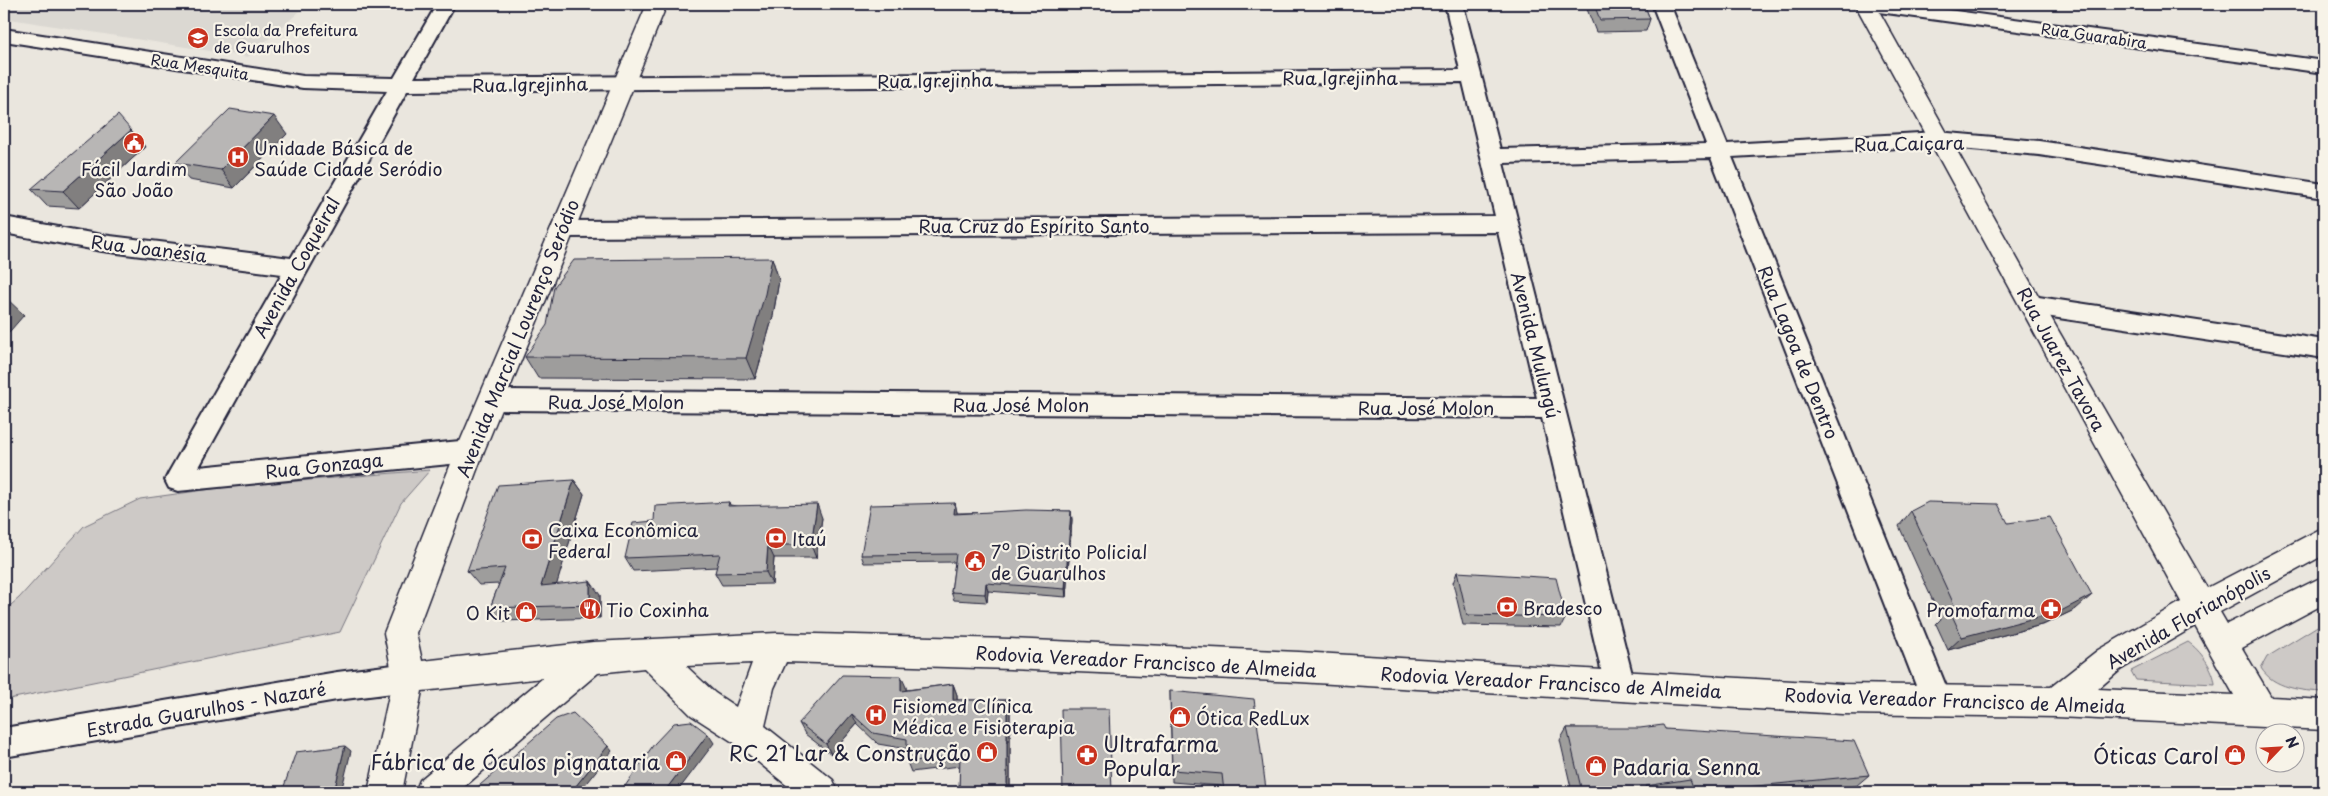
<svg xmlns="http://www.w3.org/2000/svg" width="2328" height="796" font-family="'Playpen Sans',sans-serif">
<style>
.built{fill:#dbd8d2}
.green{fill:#cdc9c6;stroke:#787680}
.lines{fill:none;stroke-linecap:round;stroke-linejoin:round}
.street-casing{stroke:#22223b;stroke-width:4}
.secondary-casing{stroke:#22223b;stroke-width:3}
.street{fill:#f7f3e8;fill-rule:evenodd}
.secondary{fill:#f7f3e8;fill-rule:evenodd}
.wall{fill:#9e9d9c;stroke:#22223b}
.shaded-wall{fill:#817f7f;stroke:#22223b}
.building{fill:#b8b6b5;stroke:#22223b}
.labels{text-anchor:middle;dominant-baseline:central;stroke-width:4.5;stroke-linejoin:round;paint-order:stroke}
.far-poi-label{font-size:15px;fill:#22223b;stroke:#f7f3e8;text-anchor:start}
.far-street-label{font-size:15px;fill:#22223b;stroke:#f7f3e8}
.street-label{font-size:18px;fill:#22223b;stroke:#f7f3e8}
.poi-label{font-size:18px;fill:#22223b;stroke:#f7f3e8;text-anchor:start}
.near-poi-label{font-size:21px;fill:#22223b;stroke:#f7f3e8;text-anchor:end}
</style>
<rect width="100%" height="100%" fill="#eae6de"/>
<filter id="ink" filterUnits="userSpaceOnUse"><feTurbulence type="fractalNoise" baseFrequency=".02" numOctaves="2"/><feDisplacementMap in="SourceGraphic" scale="10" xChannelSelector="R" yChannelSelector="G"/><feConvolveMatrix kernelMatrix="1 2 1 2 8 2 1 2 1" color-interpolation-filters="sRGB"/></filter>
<g filter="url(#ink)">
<!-- built -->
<path class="built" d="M4,4H308L248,57L4,18Z"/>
<!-- green -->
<path class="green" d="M430,470L401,503L340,632L4,700V611L19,598L84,526L140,499L226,487Z
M2324,622V692C2302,691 2273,688 2261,668L2267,657Z
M2188,642C2200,650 2214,669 2215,684L2136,680L2131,671Z"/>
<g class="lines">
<!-- street casing -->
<g class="street-casing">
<path id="street" d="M437,4H455L414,78L1460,70L1445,4H1463L1500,149L1706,144L1652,4H1670L1727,144L1937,132L2039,141L2324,184V198L2039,155L1937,146L1732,157L1952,701L1947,711L1937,715L1927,711L1922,701L1711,158L1503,163L1635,686L1630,696L1620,700L1610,696L1605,686L1542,418L492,410L483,407L479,400L483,393L492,390L1537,398L1498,232L562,237L554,235L551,229L554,223L562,221L1495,216L1463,82L407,91L199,467L470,440L479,444L483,451L479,458L470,462L178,491L169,488L165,480L169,472L282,274L102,251L4,233V217L102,235L291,258L387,91L303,88L4,41V29L303,76L394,78Z
M1855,4H1904L2324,61V73L1864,10L1857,8Z
M2032,296L2324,340V358L2032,314L2024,311L2020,305L2024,299Z
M409,663L419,667L424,677L419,687L409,691L337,700L4,757V728L337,672Z"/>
</g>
<!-- secondary casing -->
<g class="secondary-casing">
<path id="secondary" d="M647,4H667L484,451L416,633L422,661L593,642L777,633L1010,639L1299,652L1842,684L2051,687L2098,650L2181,602L1855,4H1875L2024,271L2207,588L2324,527V555L2220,612L2227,624L2324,576V604L2242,648L2271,697L2324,700V730L2057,717L1842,714L1299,682L1010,669L786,662L774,688L765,726L833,780L838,792H795L736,744L691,715L644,668L598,673L458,792H415L420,780L543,678L422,691L402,792H368L393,677L384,633L456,451ZM2195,626L2234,695L2098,689L2120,670ZM752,663L736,707L715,693L686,666Z"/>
</g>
<!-- street -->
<use href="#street" class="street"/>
<!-- secondary -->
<use href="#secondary" class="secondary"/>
</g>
<!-- wall -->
<path class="wall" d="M1585,4H1644L1650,19L1646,31L1596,32Z
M131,130L145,147L79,208L47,206L31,189Z
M287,134L234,188L189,180L175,163Z
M772,258L779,280L773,316L755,379L538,378L525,357Z
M574,480L584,494L556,585L600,595V618L502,621L490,608L499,584L479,585L467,571Z
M729,502L730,505L822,518L816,558H774L772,584L722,585L715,573L717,567L633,571L625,558L654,521Z
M955,503L957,513L1071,511L1072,520L1066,597L988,591L987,602L954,600L951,592L955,562L864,563L861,555Z
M1911,511L2008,523L2076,609L2045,624L1948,650L1936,624L1941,619L1899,526Z
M1457,572L1566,617L1561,627L1463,625L1453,583Z
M953,684L957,695V700H1007L1010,711V792H959L960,766L911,772L907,762V749L878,744L857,724L831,754L805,734L799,723L906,687V690Z
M1170,691L1266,789L1265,792H1222L1221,786L1172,782Z
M1567,728L1665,729L1869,775L1856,786L1792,792H1682L1681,790L1666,792H1572L1560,740Z"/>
<!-- shaded-wall -->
<path class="shaded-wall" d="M274,116L287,134L234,188L221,170Z
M131,130L145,147L79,208L63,191Z
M772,258L779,280L773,316L755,379L746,358Z
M4,296L24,315L4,338Z
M574,480L584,494L552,600L541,586Z
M955,503L957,512L956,523L954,514Z
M817,504L822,518L816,558L811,545Z
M1071,511L1072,520L1066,597L1065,589Z
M768,545L774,558L772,584L766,572Z
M590,581L600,595V618L590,605Z
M986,583L988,591L987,602L985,594Z
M2092,595L2076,609L2045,624L1948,650L1962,637Z
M901,676L906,687V702L901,691Z
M953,684L957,695V711L953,700Z
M1007,700L1010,711V792H1007Z
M852,714L857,724L831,754L826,744Z
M708,734L714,743L677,792H664Z
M345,746L351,751L341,792H334Z
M608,746L612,751L579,792H571Z"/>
<!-- building -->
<path class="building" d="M1594,4H1644L1650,19L1600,20Z
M230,109L274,116L221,170L175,163Z
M118,115L131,130L63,191L31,189Z
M772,258L765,294L746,358L525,357L547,325L554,287L574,260Z
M574,480L541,586L590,581V605L490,608L505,568L467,571L498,485Z
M729,502L728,506L817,504L811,545H768L766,572L715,573L720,554L625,558L633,523L654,521L655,506Z
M1928,502L1998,504L2008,523L2050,517L2092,595L2061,611L1962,637L1950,611L1956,609L1911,511Z
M955,503L954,514L1026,510L1071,511L1065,589L986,583L985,594L951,592L956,554L861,555L870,505Z
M1457,572L1556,578L1566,617L1467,615Z
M842,675L901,676V691L953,684V700H1007V792H959L960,755L907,762V739L873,733L852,714L826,744L799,723Z
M1170,691L1254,699L1266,789L1224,792L1222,774L1172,770Z
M1061,709H1109L1112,792H1063Z
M573,713L608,746L571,792H472L556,719Z
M691,721L708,734L664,792H621L654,744L674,723Z
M1663,725L1665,729L1854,741L1869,775L1695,792L1690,779L1646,786L1649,792H1582L1567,728H1640Z
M345,746L334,792H282L296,752Z"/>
</g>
<!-- icons -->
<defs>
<g id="school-disc" transform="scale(1.125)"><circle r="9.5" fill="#c8321e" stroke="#f7f3e8"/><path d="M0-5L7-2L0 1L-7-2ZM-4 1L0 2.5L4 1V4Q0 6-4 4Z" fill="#fff"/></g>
<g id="civic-disc" transform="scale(1.125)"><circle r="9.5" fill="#c8321e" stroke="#f7f3e8"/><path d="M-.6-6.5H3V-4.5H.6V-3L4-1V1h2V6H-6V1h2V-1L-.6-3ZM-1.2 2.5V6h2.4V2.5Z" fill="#fff"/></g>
<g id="hospital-disc" transform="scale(1.125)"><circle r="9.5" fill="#c8321e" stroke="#f7f3e8"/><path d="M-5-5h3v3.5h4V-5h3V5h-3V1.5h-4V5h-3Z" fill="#fff"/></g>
<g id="bank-disc" transform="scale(1.125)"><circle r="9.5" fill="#c8321e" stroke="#f7f3e8"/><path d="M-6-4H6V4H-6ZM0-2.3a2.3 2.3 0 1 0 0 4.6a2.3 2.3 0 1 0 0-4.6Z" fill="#fff"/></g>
<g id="restaurant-disc" transform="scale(1.125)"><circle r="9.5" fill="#c8321e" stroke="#f7f3e8"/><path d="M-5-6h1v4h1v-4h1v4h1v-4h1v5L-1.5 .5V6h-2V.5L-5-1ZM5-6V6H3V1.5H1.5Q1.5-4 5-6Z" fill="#fff"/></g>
<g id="pharmacy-disc" transform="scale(1.125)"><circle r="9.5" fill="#c8321e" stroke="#f7f3e8"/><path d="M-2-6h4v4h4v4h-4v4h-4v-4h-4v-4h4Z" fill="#fff"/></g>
<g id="shop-disc" transform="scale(1.125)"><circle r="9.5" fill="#c8321e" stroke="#f7f3e8"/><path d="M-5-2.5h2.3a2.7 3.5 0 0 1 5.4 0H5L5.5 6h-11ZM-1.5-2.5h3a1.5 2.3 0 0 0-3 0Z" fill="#fff"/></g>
</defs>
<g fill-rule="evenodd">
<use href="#school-disc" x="198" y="38"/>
<use href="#civic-disc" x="134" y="143"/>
<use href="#hospital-disc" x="238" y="157"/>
<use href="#bank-disc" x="776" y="538"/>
<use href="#bank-disc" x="532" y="539"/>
<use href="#civic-disc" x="975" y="561"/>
<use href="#bank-disc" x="1507" y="607"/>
<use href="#restaurant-disc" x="590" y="609"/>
<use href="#pharmacy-disc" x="2051" y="609"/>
<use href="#shop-disc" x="526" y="612"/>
<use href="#hospital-disc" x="876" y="715"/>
<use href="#shop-disc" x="1180" y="717"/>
<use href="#shop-disc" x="987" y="752"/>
<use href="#pharmacy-disc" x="1087" y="755"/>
<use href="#shop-disc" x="2235" y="755"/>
<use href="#shop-disc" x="676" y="761"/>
<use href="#shop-disc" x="1596" y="766"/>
</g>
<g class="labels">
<!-- far-poi labels -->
<g class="far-poi-label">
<text x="214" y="29">Escola da Prefeitura<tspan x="214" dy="17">de Guarulhos</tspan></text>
</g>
<!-- far-street labels -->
<g class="far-street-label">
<text transform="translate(2094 35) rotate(8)">Rua Guarabira</text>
<text transform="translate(200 66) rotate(9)">Rua Mesquita</text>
</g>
<!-- street labels -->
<g class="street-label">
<text x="1340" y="77">Rua Igrejinha</text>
<text transform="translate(935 80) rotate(-1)">Rua Igrejinha</text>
<text transform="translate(530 84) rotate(-1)">Rua Igrejinha</text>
<text transform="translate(1909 143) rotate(-1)">Rua Caiçara</text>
<text x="1034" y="225">Rua Cruz do Espírito Santo</text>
<text transform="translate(149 248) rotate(7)">Rua Joanésia</text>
<text transform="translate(296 267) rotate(-61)">Avenida Coqueiral</text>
<text transform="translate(517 338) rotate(-68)">Avenida Marcial Lourenço Seródio</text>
<text transform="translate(1536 345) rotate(76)">Avenida Mulungú</text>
<text transform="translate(1799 352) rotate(68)">Rua Lagoa de Dentro</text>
<text transform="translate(2062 359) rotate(61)">Rua Juarez Tavora</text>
<text x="616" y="401">Rua José Molon</text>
<text x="1021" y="404">Rua José Molon</text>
<text x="1426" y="407">Rua José Molon</text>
<text transform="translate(324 465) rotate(-6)">Rua Gonzaga</text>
<text transform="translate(2188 617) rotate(-30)">Avenida Florianópolis</text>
<text transform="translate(1146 661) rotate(3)">Rodovia Vereador Francisco de Almeida</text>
<text transform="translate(1551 682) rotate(3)">Rodovia Vereador Francisco de Almeida</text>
<text transform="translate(1955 700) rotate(2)">Rodovia Vereador Francisco de Almeida</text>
<text transform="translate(206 709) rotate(-10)">Estrada Guarulhos - Nazaré</text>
</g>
<!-- poi labels -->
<g class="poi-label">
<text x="254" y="147">Unidade Básica de<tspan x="254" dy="21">Saúde Cidade Seródio</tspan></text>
<text x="134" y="168" text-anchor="middle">Fácil Jardim<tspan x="134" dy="21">São João</tspan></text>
<text x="548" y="529">Caixa Econômica<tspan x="548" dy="21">Federal</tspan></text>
<text x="792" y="538">Itaú</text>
<text x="991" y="551">7º Distrito Policial<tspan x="991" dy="21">de Guarulhos</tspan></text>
<text x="1523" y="607">Bradesco</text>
<text x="606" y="609">Tio Coxinha</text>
<text x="2035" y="609" text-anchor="end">Promofarma</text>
<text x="510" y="612" text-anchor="end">O Kit</text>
<text x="892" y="705">Fisiomed Clínica<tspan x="892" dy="21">Médica e Fisioterapia</tspan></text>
<text x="1196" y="717">Ótica RedLux</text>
</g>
<!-- near-poi labels -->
<g class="near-poi-label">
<text x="1103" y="743" text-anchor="start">Ultrafarma<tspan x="1103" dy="24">Popular</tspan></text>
<text x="971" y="752">RC 21 Lar &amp; Construção</text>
<text x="2219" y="755">Óticas Carol</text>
<text x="660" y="761">Fábrica de Óculos pignataria</text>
<text x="1612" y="766" text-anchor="start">Padaria Senna</text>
</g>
</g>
<!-- margin -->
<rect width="2328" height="796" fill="none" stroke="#f7f3e8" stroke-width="20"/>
<rect x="10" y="10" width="2308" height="776" fill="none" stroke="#22223b" stroke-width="2" filter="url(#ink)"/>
<!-- north arrow -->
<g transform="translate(2280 748) rotate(65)"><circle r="24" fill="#f7f3e8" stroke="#a29fa3"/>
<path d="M0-4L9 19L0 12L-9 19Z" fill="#c8321e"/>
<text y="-8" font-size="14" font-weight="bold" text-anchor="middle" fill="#22223b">N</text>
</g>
</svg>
